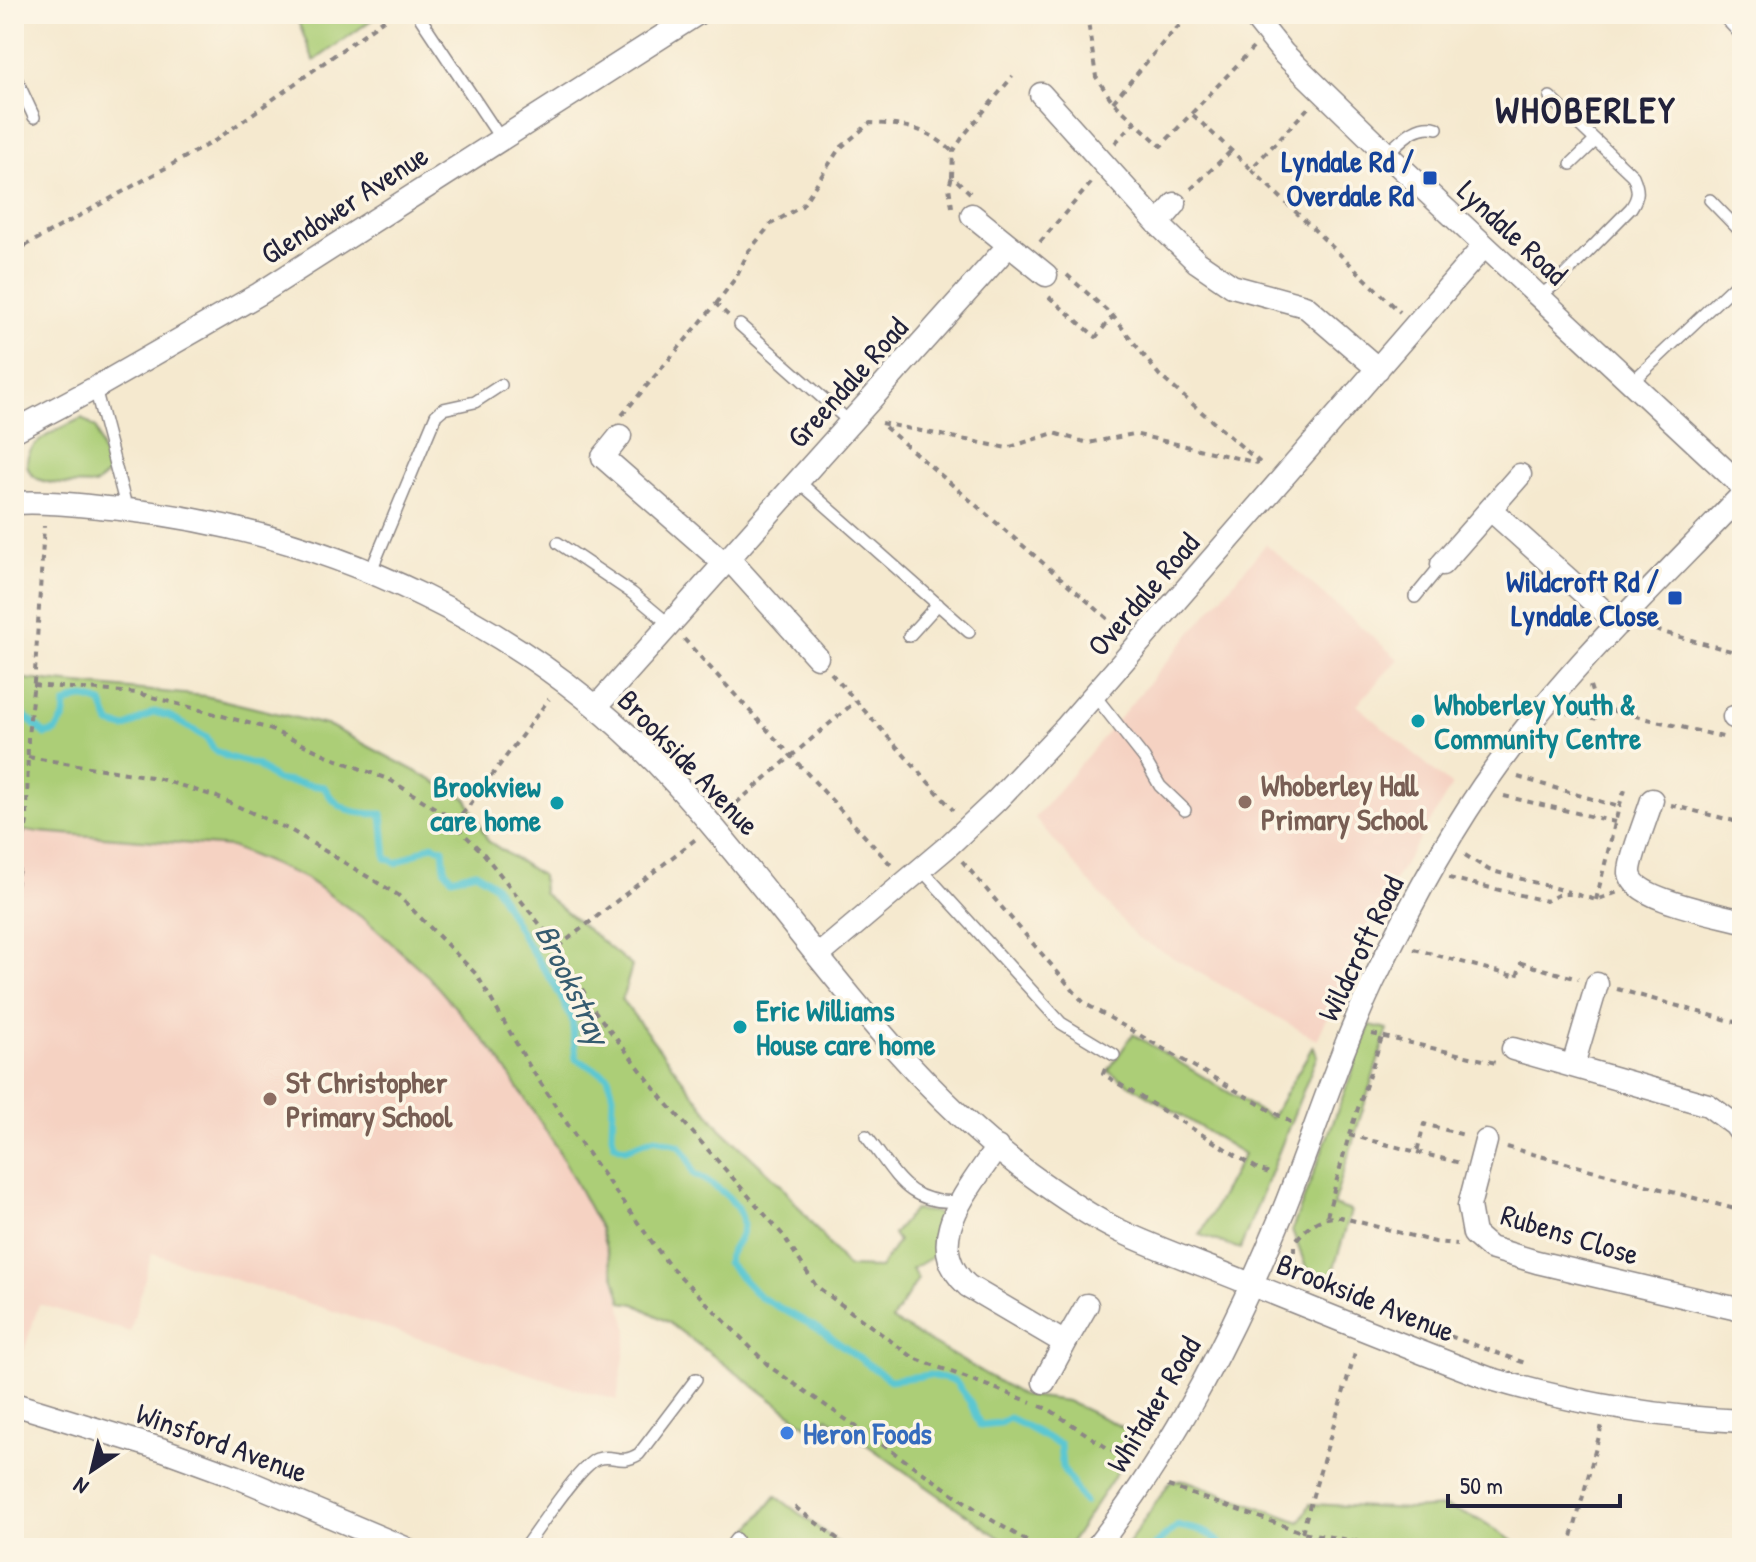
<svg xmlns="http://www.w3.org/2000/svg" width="1756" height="1562" font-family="'Patrick Hand',sans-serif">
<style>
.built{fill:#f5d2c2}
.green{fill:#acce77;stroke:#677859;stroke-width:2}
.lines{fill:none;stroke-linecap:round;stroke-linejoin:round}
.stream{stroke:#5bc7d2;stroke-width:7}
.lane-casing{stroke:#8c8685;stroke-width:14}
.street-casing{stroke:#8c8685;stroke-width:25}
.path{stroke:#8c8685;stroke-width:4;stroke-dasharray:6 6;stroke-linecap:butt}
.lane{stroke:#fff;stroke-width:11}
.street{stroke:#fff;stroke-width:22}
.transit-dot{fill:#1a4fb4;stroke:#fcf5e5;stroke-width:3}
.culture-dot{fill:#0f9aa8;stroke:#fcf5e5;stroke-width:3}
.education-dot{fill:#8d6e63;stroke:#fcf5e5;stroke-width:3}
.shop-dot{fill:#3f7fe0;stroke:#fcf5e5;stroke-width:3}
.labels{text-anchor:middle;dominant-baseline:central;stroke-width:7;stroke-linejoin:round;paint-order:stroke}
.transit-label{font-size:30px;font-weight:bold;fill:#164399;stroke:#fcf5e5;text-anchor:end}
.street-label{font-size:30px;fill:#22223b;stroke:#fcf5e5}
.culture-label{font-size:30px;font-weight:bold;fill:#0d838f;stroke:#fcf5e5;text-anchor:start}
.education-label{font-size:30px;font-weight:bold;fill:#785e54;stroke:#fcf5e5;text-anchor:start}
.shop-label{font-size:30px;font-weight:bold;fill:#366cbe;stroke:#fcf5e5;text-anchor:start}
.water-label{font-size:32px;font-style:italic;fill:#365c70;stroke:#fcf5e5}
.district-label{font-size:38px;font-weight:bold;letter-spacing:2px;fill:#22223b;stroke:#fcf5e5}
</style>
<rect width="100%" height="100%" fill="#fcf5e5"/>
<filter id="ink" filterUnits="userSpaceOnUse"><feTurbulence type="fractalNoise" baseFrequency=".0125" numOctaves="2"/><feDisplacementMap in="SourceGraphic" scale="16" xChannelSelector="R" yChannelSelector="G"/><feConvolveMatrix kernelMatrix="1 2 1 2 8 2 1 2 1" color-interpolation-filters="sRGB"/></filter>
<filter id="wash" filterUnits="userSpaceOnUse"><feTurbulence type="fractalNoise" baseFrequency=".006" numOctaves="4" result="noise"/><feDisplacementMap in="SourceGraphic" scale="32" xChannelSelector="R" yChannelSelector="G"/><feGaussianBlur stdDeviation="1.8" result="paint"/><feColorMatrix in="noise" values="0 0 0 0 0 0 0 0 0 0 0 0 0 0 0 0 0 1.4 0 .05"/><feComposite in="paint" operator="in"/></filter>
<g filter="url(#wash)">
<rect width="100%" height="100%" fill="#f5e9cf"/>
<!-- built -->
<path class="built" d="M1266,544L1398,659L1357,705L1452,786L1375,912L1317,1040L1135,936L1035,818Z
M14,830L231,847L305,878L367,921L427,976L495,1053L556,1146L600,1229L628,1331L617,1400L573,1388L152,1253L130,1332L39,1304L14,1382Z"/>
<!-- green -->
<path class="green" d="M295,14H380L314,61Z
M82,418L96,428L108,474L95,485C78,484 53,486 38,479C32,476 28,471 27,464C25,440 65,427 82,418Z
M14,678L205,696L330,726L466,798L488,841L542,876L543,893L632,966L622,1000L721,1129L781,1185L847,1267L880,1268L898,1241L893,1234L914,1210L934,1212L941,1217L935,1235L934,1256L912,1269L918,1279L892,1320L1022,1395L1067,1401L1141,1436L1067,1548H1014L827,1417L814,1431L668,1322L635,1304L622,1302L600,1228L556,1146L495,1053L428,976L367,921L305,878L231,847L14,830Z
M1370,1025L1388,1029L1333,1205L1351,1211L1330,1282L1306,1267L1292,1230Z
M1133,1034L1271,1118L1313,1046L1317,1056L1240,1249L1200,1235L1244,1154L1108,1071Z
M1185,1480L1300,1522L1310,1504L1410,1509L1446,1507L1482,1521L1524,1548H1125L1170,1482Z
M776,1496L845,1548H767L746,1533Z"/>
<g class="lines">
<!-- stream -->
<path class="stream" d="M14,707L45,734L56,731L64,718L65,705C80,695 86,697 102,703L110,724L125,728L154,712L169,716L207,738L214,750L228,757L257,765L276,780L324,787C338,812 355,814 382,814L386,858L397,863L432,845L443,849L445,870L452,878L476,872L495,886L523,937L554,984L572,1019L576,1059L608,1076L613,1095L612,1136L615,1145L625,1149L655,1138L680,1146L688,1157L694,1174C713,1183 752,1208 741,1234C737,1245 729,1250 727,1262L760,1297L819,1329L890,1380L930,1375L955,1381L970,1402L980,1425L1000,1423L1009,1418C1028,1426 1042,1437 1060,1444L1062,1467L1084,1502
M1155,1545L1178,1526C1197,1530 1213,1531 1223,1548"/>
</g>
</g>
<g filter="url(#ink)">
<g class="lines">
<!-- lane casing -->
<g class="lane-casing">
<path id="lane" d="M421,19L501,139
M14,74L34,117
M1386,154C1401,141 1416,122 1437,128
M1571,164L1595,141
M1710,200L1742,233
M1539,297L1560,280L1631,208C1639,196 1639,190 1633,176L1550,97
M740,325L852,424
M1631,383L1741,279
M95,388L127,510
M798,481L969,632
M558,543L632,593L669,624
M370,573L436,415L443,409L475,402L501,385
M1415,597L1442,564
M909,636L938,604
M1095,696L1144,758L1160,786L1185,810
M922,870L1061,1023L1114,1055
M866,1136C896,1173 906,1206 960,1201
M524,1548C538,1530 579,1466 597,1459C614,1453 620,1466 639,1454L696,1379
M729,1548L736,1539"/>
</g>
<!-- street casing -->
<g class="street-casing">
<path id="street" d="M1252,14L1284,54L1395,162L1742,486
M1729,14L1742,28
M1041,94L1158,224L1197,262L1232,286L1305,306L1378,369
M1158,224L1175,204
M1009,245L1046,275
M14,431L95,388L259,294L697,14
M620,436L603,457L724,563
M14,503C50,501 85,506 120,509C329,531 534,627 675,783C789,908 884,1063 1019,1166C1044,1185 1089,1216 1116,1229C1159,1250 1205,1265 1248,1283C1328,1315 1408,1348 1488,1378C1572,1403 1655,1417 1742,1421
M1490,509L1618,624
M728,558L817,657
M1442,564L1520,475
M596,707L1009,245L972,215
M1734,717L1742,719
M1652,800C1648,814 1629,861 1630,873C1633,900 1718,914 1742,921
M819,955L947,847L997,800L1067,726L1484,246
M1513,1049L1708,1105L1735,1125L1742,1135
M1573,1065L1597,984
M1486,1141L1469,1206L1474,1234L1490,1248L1537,1262L1742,1310
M997,1147C970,1189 919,1242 968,1286L1065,1343L1044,1382
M1065,1343L1087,1305
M14,1404L164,1450L235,1476L405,1548
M1096,1548C1176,1445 1235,1329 1284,1209C1314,1134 1338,1056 1373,982C1409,907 1449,832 1498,765C1569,667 1659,582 1742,495"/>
</g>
<!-- path -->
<path class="path" d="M1087,14L1096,77L1113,102L1161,146L1253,48
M1113,102L1167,38L1191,14
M1308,108L1251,169L1400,312
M1193,115L1251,169
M1115,143L1135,122
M1191,189L1231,151
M970,193L952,176L953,152L964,135L1013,76
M952,207L949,187L952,176
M1040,242L1092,182
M14,252L216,140L392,14
M1067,275L1113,316L1160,376L1264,466
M1049,297L1096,337L1113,316
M716,304L737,276L748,252L771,224L802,206L839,149L870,123C905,125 926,127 953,152
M622,415L716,304L729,316
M881,423L1007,448L1054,433L1088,443L1134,434L1258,463
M885,427L1121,630
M1644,627L1742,654
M684,639L892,866
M831,673L953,810
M33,685L137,693L267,728L335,759L390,780L443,813L483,853L558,947L594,1010L664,1100L783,1235L816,1286L914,1358L1031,1402
M1590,686L1597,707L1610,710
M1567,713L1598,719L1610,710L1723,737
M28,757L157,778L217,797L292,831L398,895L477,975L530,1067L578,1140L668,1264L770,1367L990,1519L1039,1548
M1518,777L1619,807
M1504,796L1615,822
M1671,805L1742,823
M727,811L856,701
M453,823L469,806L549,699
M1465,855L1489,870L1569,892
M962,861L1084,1003L1292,1123
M1449,878L1546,901L1560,894H1575L1596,900L1618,892
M14,898L27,821L28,736L35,672L44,526
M1596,900L1619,807L1624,792L1631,794
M558,947L697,838
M1414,949L1517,977L1521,963L1578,979
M1617,989L1742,1024
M1372,1034L1496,1063
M1105,1069L1103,1074L1260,1170L1273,1174
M1349,1135L1382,1037
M1507,1147L1742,1211
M1417,1152L1460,1163
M1327,1216L1349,1135L1417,1152L1424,1124L1464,1135
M1297,1239C1309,1225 1321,1216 1340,1217L1435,1242L1457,1244
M1294,1246V1263L1307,1280
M1416,1324L1528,1364
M1040,1406L1050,1410L1130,1463
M1168,1486L1302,1532L1397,1548
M795,1507L850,1548
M1302,1532L1356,1350
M1569,1548L1602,1425"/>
<!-- lane -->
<use href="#lane" class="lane"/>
<!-- street -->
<use href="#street" class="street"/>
</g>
</g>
<!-- markers -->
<g class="transit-dot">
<rect x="1422" y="170" width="16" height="16" rx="4"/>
<rect x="1667" y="590" width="16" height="16" rx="4"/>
</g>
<g class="culture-dot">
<circle cx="1418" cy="721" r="8"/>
<circle cx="557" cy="803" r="8"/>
<circle cx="740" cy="1027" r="8"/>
</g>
<g class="education-dot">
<circle cx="1245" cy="802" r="8"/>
<circle cx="270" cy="1099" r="8"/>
</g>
<circle class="shop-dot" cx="787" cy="1433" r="8"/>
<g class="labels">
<!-- transit labels -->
<g class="transit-label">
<text x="1414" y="161">Lyndale Rd /<tspan x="1414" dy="34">Overdale Rd</tspan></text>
<text x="1659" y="581">Wildcroft Rd /<tspan x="1659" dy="34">Lyndale Close</tspan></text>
</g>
<!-- street labels -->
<g class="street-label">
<text transform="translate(344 204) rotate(-33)">Glendower Avenue</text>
<text transform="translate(1513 232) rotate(43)">Lyndale Road</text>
<text transform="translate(847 382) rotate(-48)">Greendale Road</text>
<text transform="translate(1143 594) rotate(-49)">Overdale Road</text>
<text transform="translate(689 762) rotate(46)">Brookside Avenue</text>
<text transform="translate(1360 948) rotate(-64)">Wildcroft Road</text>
<text transform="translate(1570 1234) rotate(17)">Rubens Close</text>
<text transform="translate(1366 1297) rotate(22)">Brookside Avenue</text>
<text transform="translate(1153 1404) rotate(-59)">Whitaker Road</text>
<text transform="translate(222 1442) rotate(20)">Winsford Avenue</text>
</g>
<!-- culture labels -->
<g class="culture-label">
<text x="1434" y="704">Whoberley Youth &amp;<tspan x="1434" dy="34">Community Centre</tspan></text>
<text x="541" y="786" text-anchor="end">Brookview<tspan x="541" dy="34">care home</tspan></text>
<text x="756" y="1010">Eric Williams<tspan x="756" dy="34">House care home</tspan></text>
</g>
<!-- education labels -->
<g class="education-label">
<text x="1261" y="785">Whoberley Hall<tspan x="1261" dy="34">Primary School</tspan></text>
<text x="286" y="1082">St Christopher<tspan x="286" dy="34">Primary School</tspan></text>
</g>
<!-- shop labels -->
<g class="shop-label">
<text x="803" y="1433">Heron Foods</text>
</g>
<!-- water labels -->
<g class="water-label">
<text transform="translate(573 984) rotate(64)">Brookstray</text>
</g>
<!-- district labels -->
<g class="district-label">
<text x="1586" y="109">WHOBERLEY</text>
</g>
</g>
<!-- margin -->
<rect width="1756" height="1562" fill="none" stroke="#fcf5e5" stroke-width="48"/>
<!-- north arrow -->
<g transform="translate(92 1470) rotate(215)" stroke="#fcf5e5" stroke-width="6" paint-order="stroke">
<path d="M0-6L14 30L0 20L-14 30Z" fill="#22223b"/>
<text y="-12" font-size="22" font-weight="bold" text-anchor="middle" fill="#22223b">N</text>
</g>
<!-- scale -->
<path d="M1448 1494v12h172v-12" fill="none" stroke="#22223b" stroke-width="4"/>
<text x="1460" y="1494" font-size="24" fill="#22223b" stroke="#fcf5e5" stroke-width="6" paint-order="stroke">50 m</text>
</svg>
